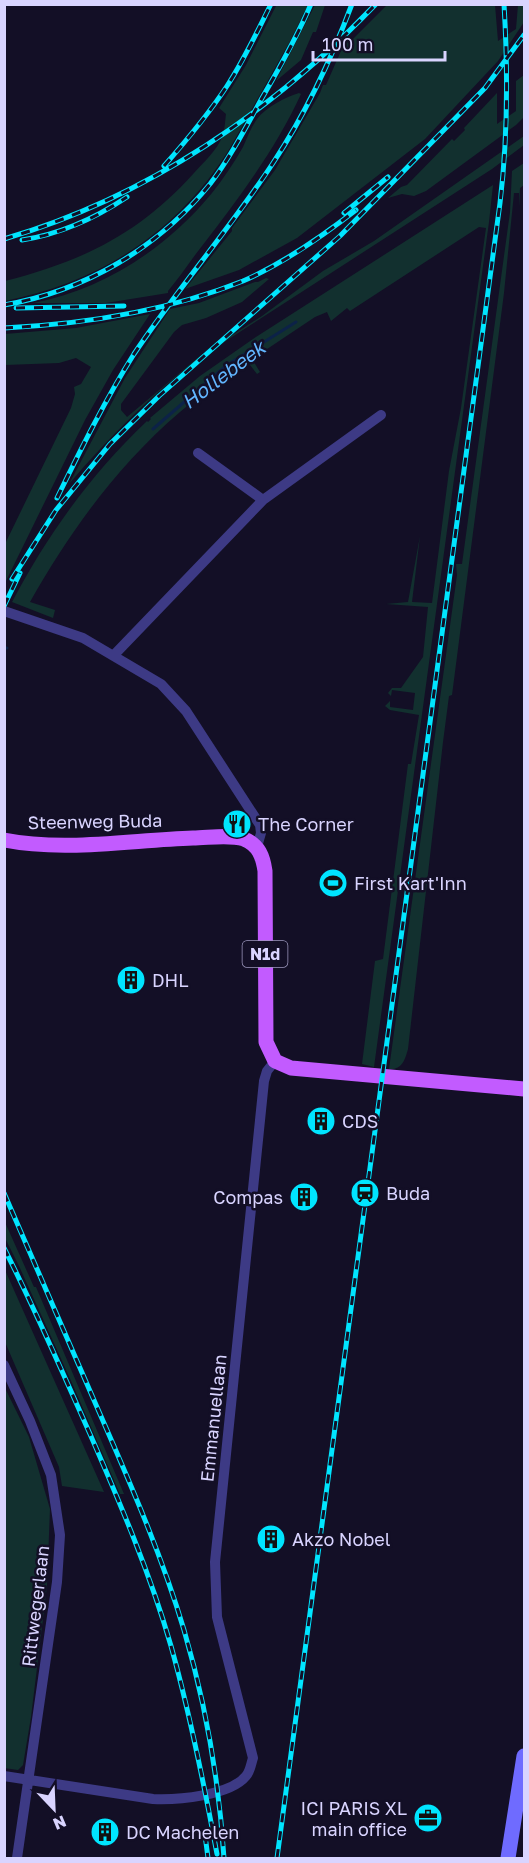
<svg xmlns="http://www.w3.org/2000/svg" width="529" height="1863" font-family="'Golos Text',sans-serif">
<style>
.green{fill:#12302f}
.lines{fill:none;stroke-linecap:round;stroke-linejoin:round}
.stream{stroke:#0c2248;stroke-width:3}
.minor{stroke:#3d3a85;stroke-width:10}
.secondary{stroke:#6f6bff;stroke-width:15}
.primary{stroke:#c25bff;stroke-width:15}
.rail-casing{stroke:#00e5ff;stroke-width:5}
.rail{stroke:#130f26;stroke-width:3;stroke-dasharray:9;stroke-linecap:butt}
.labels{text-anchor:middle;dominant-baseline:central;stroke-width:5;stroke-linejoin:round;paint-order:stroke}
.shield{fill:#130f26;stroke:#9e99be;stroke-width:1.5}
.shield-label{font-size:16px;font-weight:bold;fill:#d9d4ff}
.street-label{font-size:18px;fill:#d9d4ff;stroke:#130f26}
.poi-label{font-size:18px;fill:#d9d4ff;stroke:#130f26;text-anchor:start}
.water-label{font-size:20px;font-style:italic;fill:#62b6ff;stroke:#130f26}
</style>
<rect width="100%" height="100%" fill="#130f26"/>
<!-- green -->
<path class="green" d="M277,4L308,5L289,43L230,148C178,232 100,282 5,301V281C83,261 139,234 194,173C203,163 218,149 222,137C225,130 225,121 226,114L219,108L246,65Z
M315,5H325L316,32H313L301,60L276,81Z
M387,5H495L498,41L516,29L518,5H524V22L498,61L425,139L297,238L239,270L185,289L232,231V228L275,170L320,93L323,85H326L344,44L351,41Z
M524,75V117L516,125L426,191L414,196L402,194L388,198L401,187L407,185L452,139L454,141L465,130L464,128L496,94L497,93V124L516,111V81Z
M299,93L301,94C276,149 238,199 202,246C190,261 180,277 168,291V293L106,303H33C103,290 167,248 212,193C223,179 234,163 243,147C247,138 251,127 257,119C266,107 286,97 299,93Z
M524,136V145L492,169L201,357C151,395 109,437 69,484L125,378L170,309L199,303L255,282H258L266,278L269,279L242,302L206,318L182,325L174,332L121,404V410L127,417L200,356L262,316L323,271L374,241Z
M524,163V185L520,188L519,207V193H514L504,293L452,695L449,696L443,742L408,1049C405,1060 402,1070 389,1069L457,575L456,564H462L510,212L512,171Z
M493,185L489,222L374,1067L362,1064L375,961L383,959L408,764H411L419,715L390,710L385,706L390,701V707L413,710L415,693L392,690L391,696L388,693L392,688H401L423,657L428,607L386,604L408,602L420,536L412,602L432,603L449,471L461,408L486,228L479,227L350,311L347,308L331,321L327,312L315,317L252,359L260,372L257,374L247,361L228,376L227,375C211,387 195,399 180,412C118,465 70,531 30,602L55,610L53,618L12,602C48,534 91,474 147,421L148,422L151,419L150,418L200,376L253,339Z
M150,314L113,370L85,420L5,583V544L71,408L75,394L74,387L81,384L91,367L76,358L59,363L5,365V334L76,328Z
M4,1220L34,1287H36L124,1494H120L72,1383L19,1266L5,1238Z
M5,1270L104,1492L62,1486L59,1467L5,1342Z
M4,1386L29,1437L50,1509L47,1586L31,1717L23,1765L18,1770L4,1768Z"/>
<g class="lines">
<!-- stream -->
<path class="stream" d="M153,429L227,365L296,322
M4,648H7"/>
<!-- minor -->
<path class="minor" d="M198,453L263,500
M4,611L83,638L161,684L186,711L260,825L261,833L257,847
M114,655L263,500L381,415
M4,1365L30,1421L51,1475L60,1535L57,1582L17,1858
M4,1776L153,1799C177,1800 230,1796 246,1776C250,1772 251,1764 253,1758L217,1617L215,1562L264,1081L267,1071L275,1061"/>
<!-- secondary -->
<path class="secondary" d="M508,1858L524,1756"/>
<!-- primary -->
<path class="primary" d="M4,840C65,852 131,840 193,838C208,838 229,834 244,839C259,845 263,857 265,871L266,1042L275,1061L291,1068L524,1089"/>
<!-- rail casing -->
<g class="rail-casing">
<path id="rail" d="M164,166C186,141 208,115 227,86C244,60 257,32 271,4
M344,213L388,177
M4,239C148,197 273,111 376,4
M22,240C61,234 94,219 127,197
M4,305C85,291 158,248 210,184C230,158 246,127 262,98C280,67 297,37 311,4
M16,308L124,306
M4,328C85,324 168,311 243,281C284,263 320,238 356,210
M57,498C81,449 105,400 134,354C178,288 230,229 273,163C306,113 331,60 352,4
M12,579L56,510L110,444L159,396L340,236L485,88L524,35
M4,606L20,573
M4,1193C36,1267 68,1340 100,1414C131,1485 162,1556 184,1630C206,1705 219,1781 224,1858
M4,1248C35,1309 62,1371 90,1434C120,1503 150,1573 171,1646C190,1714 204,1784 217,1854
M205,1835L208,1858
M277,1858L500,203C508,137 508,71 504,4"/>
</g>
<!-- rail -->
<use href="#rail" class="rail"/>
</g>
<!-- icons -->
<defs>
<g id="restaurant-disc" transform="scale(1.5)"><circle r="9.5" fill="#00e5ff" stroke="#130f26"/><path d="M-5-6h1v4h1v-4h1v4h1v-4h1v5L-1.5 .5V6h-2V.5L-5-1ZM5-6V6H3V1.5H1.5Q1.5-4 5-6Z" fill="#111"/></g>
<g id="stadium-disc" transform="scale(1.5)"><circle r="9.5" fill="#00e5ff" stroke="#130f26"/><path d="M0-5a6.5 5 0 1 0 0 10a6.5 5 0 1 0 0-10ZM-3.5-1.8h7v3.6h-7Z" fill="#111"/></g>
<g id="building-disc" transform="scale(1.5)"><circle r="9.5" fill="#00e5ff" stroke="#130f26"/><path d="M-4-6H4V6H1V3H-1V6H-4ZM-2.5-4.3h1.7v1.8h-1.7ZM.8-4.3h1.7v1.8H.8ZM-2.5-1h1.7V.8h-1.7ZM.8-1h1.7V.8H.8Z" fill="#111"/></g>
<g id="station-disc" transform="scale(1.5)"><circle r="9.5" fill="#00e5ff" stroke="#130f26"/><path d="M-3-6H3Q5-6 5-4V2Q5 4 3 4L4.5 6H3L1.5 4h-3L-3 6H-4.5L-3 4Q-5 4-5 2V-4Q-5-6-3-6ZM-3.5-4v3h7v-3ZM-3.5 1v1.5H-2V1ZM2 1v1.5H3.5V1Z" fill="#111"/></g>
<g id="office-disc" transform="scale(1.5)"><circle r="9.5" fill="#00e5ff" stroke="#130f26"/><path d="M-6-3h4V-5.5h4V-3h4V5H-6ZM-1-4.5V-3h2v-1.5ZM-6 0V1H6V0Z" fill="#111"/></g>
</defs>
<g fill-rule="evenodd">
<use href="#restaurant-disc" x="237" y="824"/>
<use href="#stadium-disc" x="333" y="883"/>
<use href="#building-disc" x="131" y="980"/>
<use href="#building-disc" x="321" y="1121"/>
<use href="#station-disc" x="365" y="1193"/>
<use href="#building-disc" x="304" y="1197"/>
<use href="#building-disc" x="271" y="1539"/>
<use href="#office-disc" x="428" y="1818"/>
<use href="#building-disc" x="105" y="1832"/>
</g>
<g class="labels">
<!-- shield labels -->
<rect class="shield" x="242.5" y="941" width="45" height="26" rx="4.5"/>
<g class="shield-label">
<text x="265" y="954">N1d</text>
</g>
<!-- street labels -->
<g class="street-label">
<text transform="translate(95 821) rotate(-1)">Steenweg Buda</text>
<text transform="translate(213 1418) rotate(-84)">Emmanuellaan</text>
<text transform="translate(35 1606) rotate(-83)">Rittwegerlaan</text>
</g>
<!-- poi labels -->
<g class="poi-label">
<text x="258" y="824">The Corner</text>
<text x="354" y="883">First Kart'Inn</text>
<text x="152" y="980">DHL</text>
<text x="342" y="1121">CDS</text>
<text x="386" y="1193">Buda</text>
<text x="283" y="1197" text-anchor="end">Compas</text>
<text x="292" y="1539">Akzo Nobel</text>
<text x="407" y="1808" text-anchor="end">ICI PARIS XL<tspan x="407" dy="21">main office</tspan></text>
<text x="126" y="1832">DC Machelen</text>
</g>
<!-- water labels -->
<g class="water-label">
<text transform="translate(223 374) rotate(-37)">Hollebeek</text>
</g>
</g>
<!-- border -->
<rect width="529" height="1863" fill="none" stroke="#d9d4ff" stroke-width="12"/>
<!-- north arrow -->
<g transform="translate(54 1809) rotate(157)" stroke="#130f26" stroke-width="4.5" paint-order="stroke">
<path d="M0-4.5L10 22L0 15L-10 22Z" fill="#d9d4ff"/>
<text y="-9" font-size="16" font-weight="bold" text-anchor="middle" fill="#d9d4ff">N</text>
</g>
<!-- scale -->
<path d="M313 51v9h132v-9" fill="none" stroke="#d9d4ff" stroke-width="3"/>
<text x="322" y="51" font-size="18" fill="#d9d4ff" stroke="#130f26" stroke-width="4.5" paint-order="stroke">100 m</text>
</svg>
